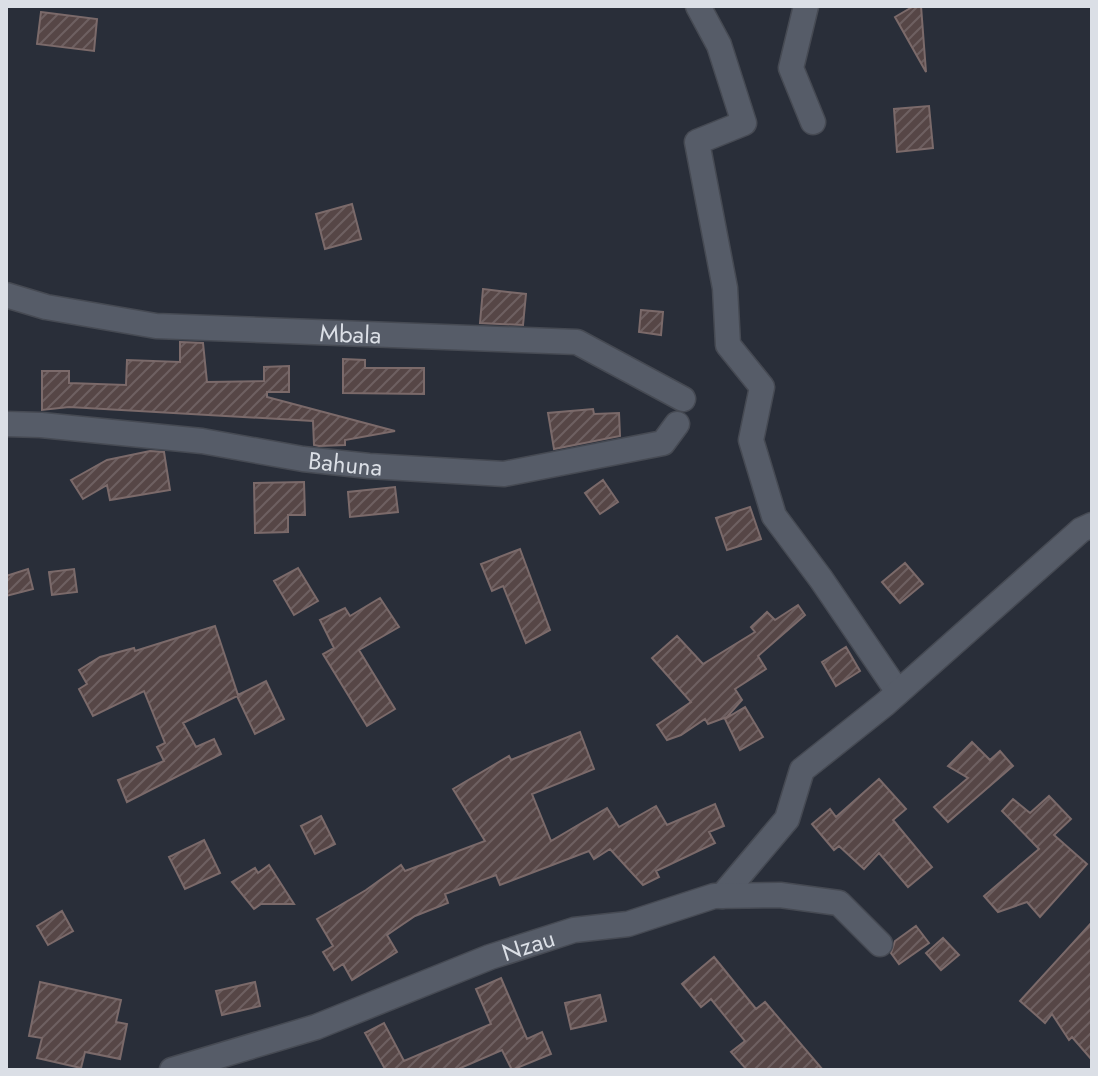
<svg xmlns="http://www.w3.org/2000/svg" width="1098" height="1076" font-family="Jost,sans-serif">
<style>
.building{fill:url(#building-hatch);stroke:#7b6a6a;stroke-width:2}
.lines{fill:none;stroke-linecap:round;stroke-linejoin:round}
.minor-casing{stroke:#464a53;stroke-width:27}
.minor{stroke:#565c68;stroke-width:24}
.labels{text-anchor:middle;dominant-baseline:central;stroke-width:6;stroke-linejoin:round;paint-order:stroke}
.street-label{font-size:24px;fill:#dbdfe6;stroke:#292e39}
</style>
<defs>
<pattern id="building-hatch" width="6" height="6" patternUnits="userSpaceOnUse" patternTransform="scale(2)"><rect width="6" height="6" fill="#564646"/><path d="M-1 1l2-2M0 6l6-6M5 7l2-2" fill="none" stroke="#6e6061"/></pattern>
</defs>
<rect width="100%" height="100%" fill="#292e39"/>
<!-- building -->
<path class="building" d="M914,6H921L926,72L895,17Z
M41,12L97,19L94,51L37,44Z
M929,106L933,148L897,152L894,109Z
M352,204L361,239L325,249L316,214Z
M483,289L526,294L523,325L480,323Z
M641,310L663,312L661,335L639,332Z
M180,342L203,343L207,382L264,381V367L289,366V392H267V397L395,431L345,440V445L319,446L314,445L313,421L69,407L42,410V371H69V383L126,385L127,360L180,362Z
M343,359L365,360V368H424V394L343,393Z
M593,409L594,414L619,413L620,436L554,449L548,413Z
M150,451L164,452L170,490L110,500L107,485L83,499L71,480L107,460Z
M603,480L618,502L600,514L585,493Z
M304,482L305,515H288V532L255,533L254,483Z
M395,487L398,512L350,517L348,492Z
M750,507L761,539L727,550L716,518Z
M520,549L550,630L526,643L503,586L492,591L481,564Z
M905,563L923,584L900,603L882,582Z
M298,568L318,601L294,615L274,581Z
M28,569L33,589L6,596V576Z
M74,569L77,592L52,595L49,572Z
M380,598L399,627L359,650L395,709L367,726L323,654L334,648L320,620L345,608L350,616Z
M798,605L805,615L758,656L766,669L735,689L742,700L727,717L708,724L705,719L681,735L667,740L657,725L691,702L652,658L677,636L703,664L755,632L751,627L767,612L775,620Z
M215,626L238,695L266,681L284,719L255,734L237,696L183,723L196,747L214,739L221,754L127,802L118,780L164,761L157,747L165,743L144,691L93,716L79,689L87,684L79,670L100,657L134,648L135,651Z
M846,647L860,671L836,686L822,662Z
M745,707L763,737L740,750L725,719Z
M580,732L594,769L532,794L551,841L607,808L619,827L656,806L667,825L715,804L724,826L709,832L715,843L656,871L659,877L643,885L610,849L594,859L589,851L500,885L496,875L445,894L448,903L415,916L387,935L397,952L352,980L343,964L334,970L323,952L333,946L317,919L366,890L401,865L405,871L485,841L453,789L509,756L511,760Z
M972,742L990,760L1000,751L1013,766L948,822L934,807L968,778L948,766Z
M879,779L906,809L893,820L932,867L908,887L879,853L864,869L839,846L834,850L812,824L830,809L836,817Z
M1049,796L1071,819L1054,835L1087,864L1040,917L1027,902L998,912L984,896L1039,849L1002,811L1013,799L1030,813Z
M321,816L335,844L315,854L301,826Z
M204,840L220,873L185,889L169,857Z
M269,865L294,904H261L254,909L232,882L255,868L258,873Z
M62,911L73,931L48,945L37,926Z
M1092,922V1060L1072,1037L1069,1040L1052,1014L1045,1023L1020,1001Z
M916,926L929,943L899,964L891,953L895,941Z
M943,938L959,955L941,970L926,953Z
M714,957L756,1009L765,1002L823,1070H747L731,1052L745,1041L711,999L701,1007L682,984Z
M501,978L527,1039L542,1032L551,1054L512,1070L502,1050L456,1070H382L385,1069L365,1033L384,1023L404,1061L491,1024L476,989Z
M40,982L121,1000L116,1022L127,1024L120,1059L85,1052L81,1068L37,1058L42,1038L29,1036Z
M255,982L260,1006L222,1015L216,991Z
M600,995L606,1021L571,1029L565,1003Z"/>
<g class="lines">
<!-- minor casing -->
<g class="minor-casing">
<g id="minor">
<path d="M698,6L719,45L744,123L697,142L725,288L728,345L762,387L751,440L774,516L821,579L898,692"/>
<path d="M806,6L791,68L813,122"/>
<path id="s1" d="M6,295L46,307L156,326L577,342L683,399"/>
<path id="s2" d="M6,424L41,425L202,441L303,459L369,466L504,474L663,443L677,424"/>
<path d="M722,896L787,819L802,770L885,704L1081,530L1092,525"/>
<path id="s3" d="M172,1070L316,1027L490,957L574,930L628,924L714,896L780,895L839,903L880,944"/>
</g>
</g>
<!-- minor -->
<use href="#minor" class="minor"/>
</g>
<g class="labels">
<!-- street labels -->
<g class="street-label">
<text stroke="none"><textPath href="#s1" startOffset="348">Mbala</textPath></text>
<text stroke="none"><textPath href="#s2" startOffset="342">Bahuna</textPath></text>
<text stroke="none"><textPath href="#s3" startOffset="378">Nzau</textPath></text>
</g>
</g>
<!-- border -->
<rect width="1098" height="1076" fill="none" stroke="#dbdfe6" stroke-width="16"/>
</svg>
